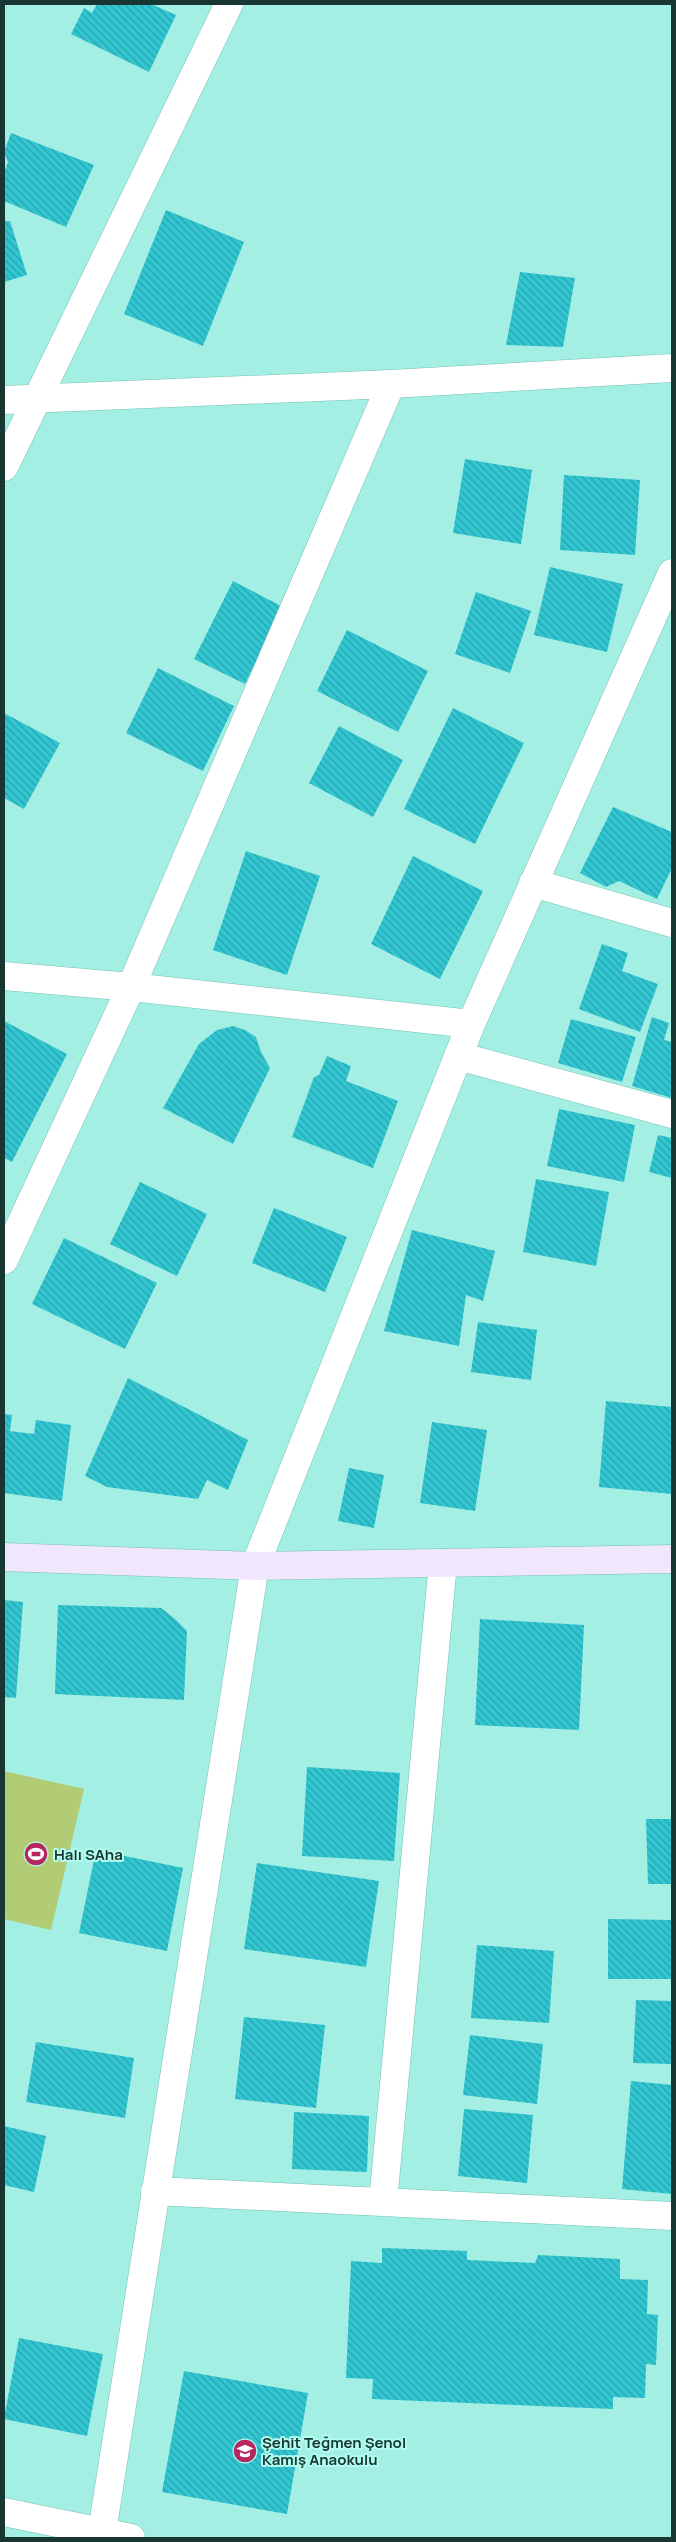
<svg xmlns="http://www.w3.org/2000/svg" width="676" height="2542" font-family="Manrope,sans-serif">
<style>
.pitch{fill:#b1cc74}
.building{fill:url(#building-back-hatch)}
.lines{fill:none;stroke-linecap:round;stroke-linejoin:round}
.street-casing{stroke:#76c0b4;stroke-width:29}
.secondary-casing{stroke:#76c0b4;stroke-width:29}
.street{stroke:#fff;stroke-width:28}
.secondary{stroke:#f0e7fc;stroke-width:28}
.labels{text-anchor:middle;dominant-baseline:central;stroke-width:4;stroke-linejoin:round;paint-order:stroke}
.poi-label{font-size:15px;font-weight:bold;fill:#183733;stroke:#b1fdf0;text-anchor:start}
</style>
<defs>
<pattern id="building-back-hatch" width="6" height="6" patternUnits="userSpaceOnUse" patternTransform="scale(1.25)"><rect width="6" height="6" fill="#31c6d2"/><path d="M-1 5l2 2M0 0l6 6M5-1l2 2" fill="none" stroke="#29a2ab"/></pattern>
</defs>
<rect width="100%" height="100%" fill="#a4efe3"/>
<!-- pitch -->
<path class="pitch" d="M4,1771L84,1789L51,1930L4,1919Z"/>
<!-- building -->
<path class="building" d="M97,4H151L176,15L149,72L71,34L84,8L92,13Z
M11,133L94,165L66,227L4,201V173L8,162L4,152Z
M166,210L244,242L203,346L124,314Z
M4,221H10L27,275L4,282Z
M520,272L575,278L563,347L506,345Z
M465,459L532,470L521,544L453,533Z
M564,475L640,480L635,555L560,550Z
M550,567L623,584L607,652L534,635Z
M233,581L283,607L245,684L194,659Z
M476,592L531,611L510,673L455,654Z
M347,630L428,671L398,732L317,691Z
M158,668L234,706L203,771L126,733Z
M453,708L524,743L475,844L404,809Z
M4,713L60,743L24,809L4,798Z
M339,726L403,760L373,817L309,783Z
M613,807L672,832V868L657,899L619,881L606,887L580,873Z
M246,851L320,876L287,975L213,950Z
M413,856L483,891L440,979L371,944Z
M602,944L628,953L622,971L658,984L640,1032L579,1009Z
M652,1017L669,1023L664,1040L672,1042V1098L632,1086Z
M571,1019L636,1037L622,1082L558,1063Z
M4,1021L67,1054L12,1162L4,1158Z
M233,1026L245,1030L256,1037L261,1052L270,1068L233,1144L163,1108L199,1044L217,1030Z
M327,1056L351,1066L346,1081L398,1101L373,1168L292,1137L314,1077L319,1075Z
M559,1109L635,1125L624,1182L547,1166Z
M658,1135L672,1138V1178L649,1172Z
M536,1179L609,1192L596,1266L523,1252Z
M140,1182L207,1214L177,1276L110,1244Z
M274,1208L347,1237L325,1292L252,1263Z
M412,1230L495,1251L483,1301L466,1295L459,1346L384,1331Z
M64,1238L157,1283L125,1349L32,1304Z
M478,1322L537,1330L531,1380L471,1372Z
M128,1378L248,1440L228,1490L207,1480L198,1499L107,1487L85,1476Z
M606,1401L672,1407V1494L599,1487Z
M4,1414L12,1415L10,1431L34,1434L36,1420L71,1425L62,1501L4,1493Z
M432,1422L487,1430L475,1511L420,1503Z
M349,1468L384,1475L374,1528L338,1521Z
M4,1600L23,1602L16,1698L4,1697Z
M58,1605L161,1608L175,1619L187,1631L184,1700L55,1694Z
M480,1619L584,1625L579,1730L475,1725Z
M307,1767L400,1773L394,1861L302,1856Z
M646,1819H672V1884H648Z
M96,1850L183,1868L167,1951L79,1933Z
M257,1863L379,1881L366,1967L244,1949Z
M608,1919L672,1920V1979H608Z
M477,1945L554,1951L549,2023L471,2018Z
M636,2000L672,2001V2064L633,2063Z
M244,2017L325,2025L316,2108L235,2099Z
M470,2035L543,2044L537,2104L463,2095Z
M36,2042L134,2058L125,2118L26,2102Z
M631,2081L672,2085V2194L622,2189Z
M464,2109L533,2115L527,2183L458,2176Z
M294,2112L369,2116L367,2172L292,2169Z
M4,2126L46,2136L34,2192L4,2185Z
M382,2248L467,2251V2260L535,2263L538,2255L620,2259V2279L648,2280L647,2314L658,2315L656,2365L646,2364L645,2398L613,2397V2409L372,2399L373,2379L346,2378L351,2261L382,2263Z
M19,2338L103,2354L87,2436L4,2419Z
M184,2371L308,2393L287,2514L162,2492Z"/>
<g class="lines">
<!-- street casing -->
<g class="street-casing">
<path id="street" d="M4,400L391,384L672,368
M4,467L229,4
M533,883L672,923
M4,976L131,987L471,1024
M458,1056L672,1114
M4,1260L131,987L391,384
M155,2191L672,2216
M383,2202L443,1563
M4,2512L131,2538
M101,2538L255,1566L471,1024L672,573"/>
</g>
<!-- secondary casing -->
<g class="secondary-casing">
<path id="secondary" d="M4,1557L255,1566L672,1559"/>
</g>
<!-- street -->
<use href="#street" class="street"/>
<!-- secondary -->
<use href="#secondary" class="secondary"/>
</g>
<!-- icons -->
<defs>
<g id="stadium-disc" transform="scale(1.25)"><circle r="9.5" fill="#b5275e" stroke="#b1fdf0"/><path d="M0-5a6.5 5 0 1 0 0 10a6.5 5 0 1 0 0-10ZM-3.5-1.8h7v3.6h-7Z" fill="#fff"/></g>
<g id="school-disc" transform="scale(1.25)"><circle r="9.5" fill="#b5275e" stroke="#b1fdf0"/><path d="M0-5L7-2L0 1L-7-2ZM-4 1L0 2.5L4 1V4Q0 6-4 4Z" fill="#fff"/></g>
</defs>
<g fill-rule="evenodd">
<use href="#stadium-disc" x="36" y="1854"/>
<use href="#school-disc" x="245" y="2451"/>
</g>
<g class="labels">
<!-- poi labels -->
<g class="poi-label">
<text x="54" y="1854">Halı SAha</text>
<text x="262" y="2442">Şehit Teğmen Şenol<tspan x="262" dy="17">Kamış Anaokulu</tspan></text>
</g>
</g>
<!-- border -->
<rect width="676" height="2542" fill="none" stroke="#183733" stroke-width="10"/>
</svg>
